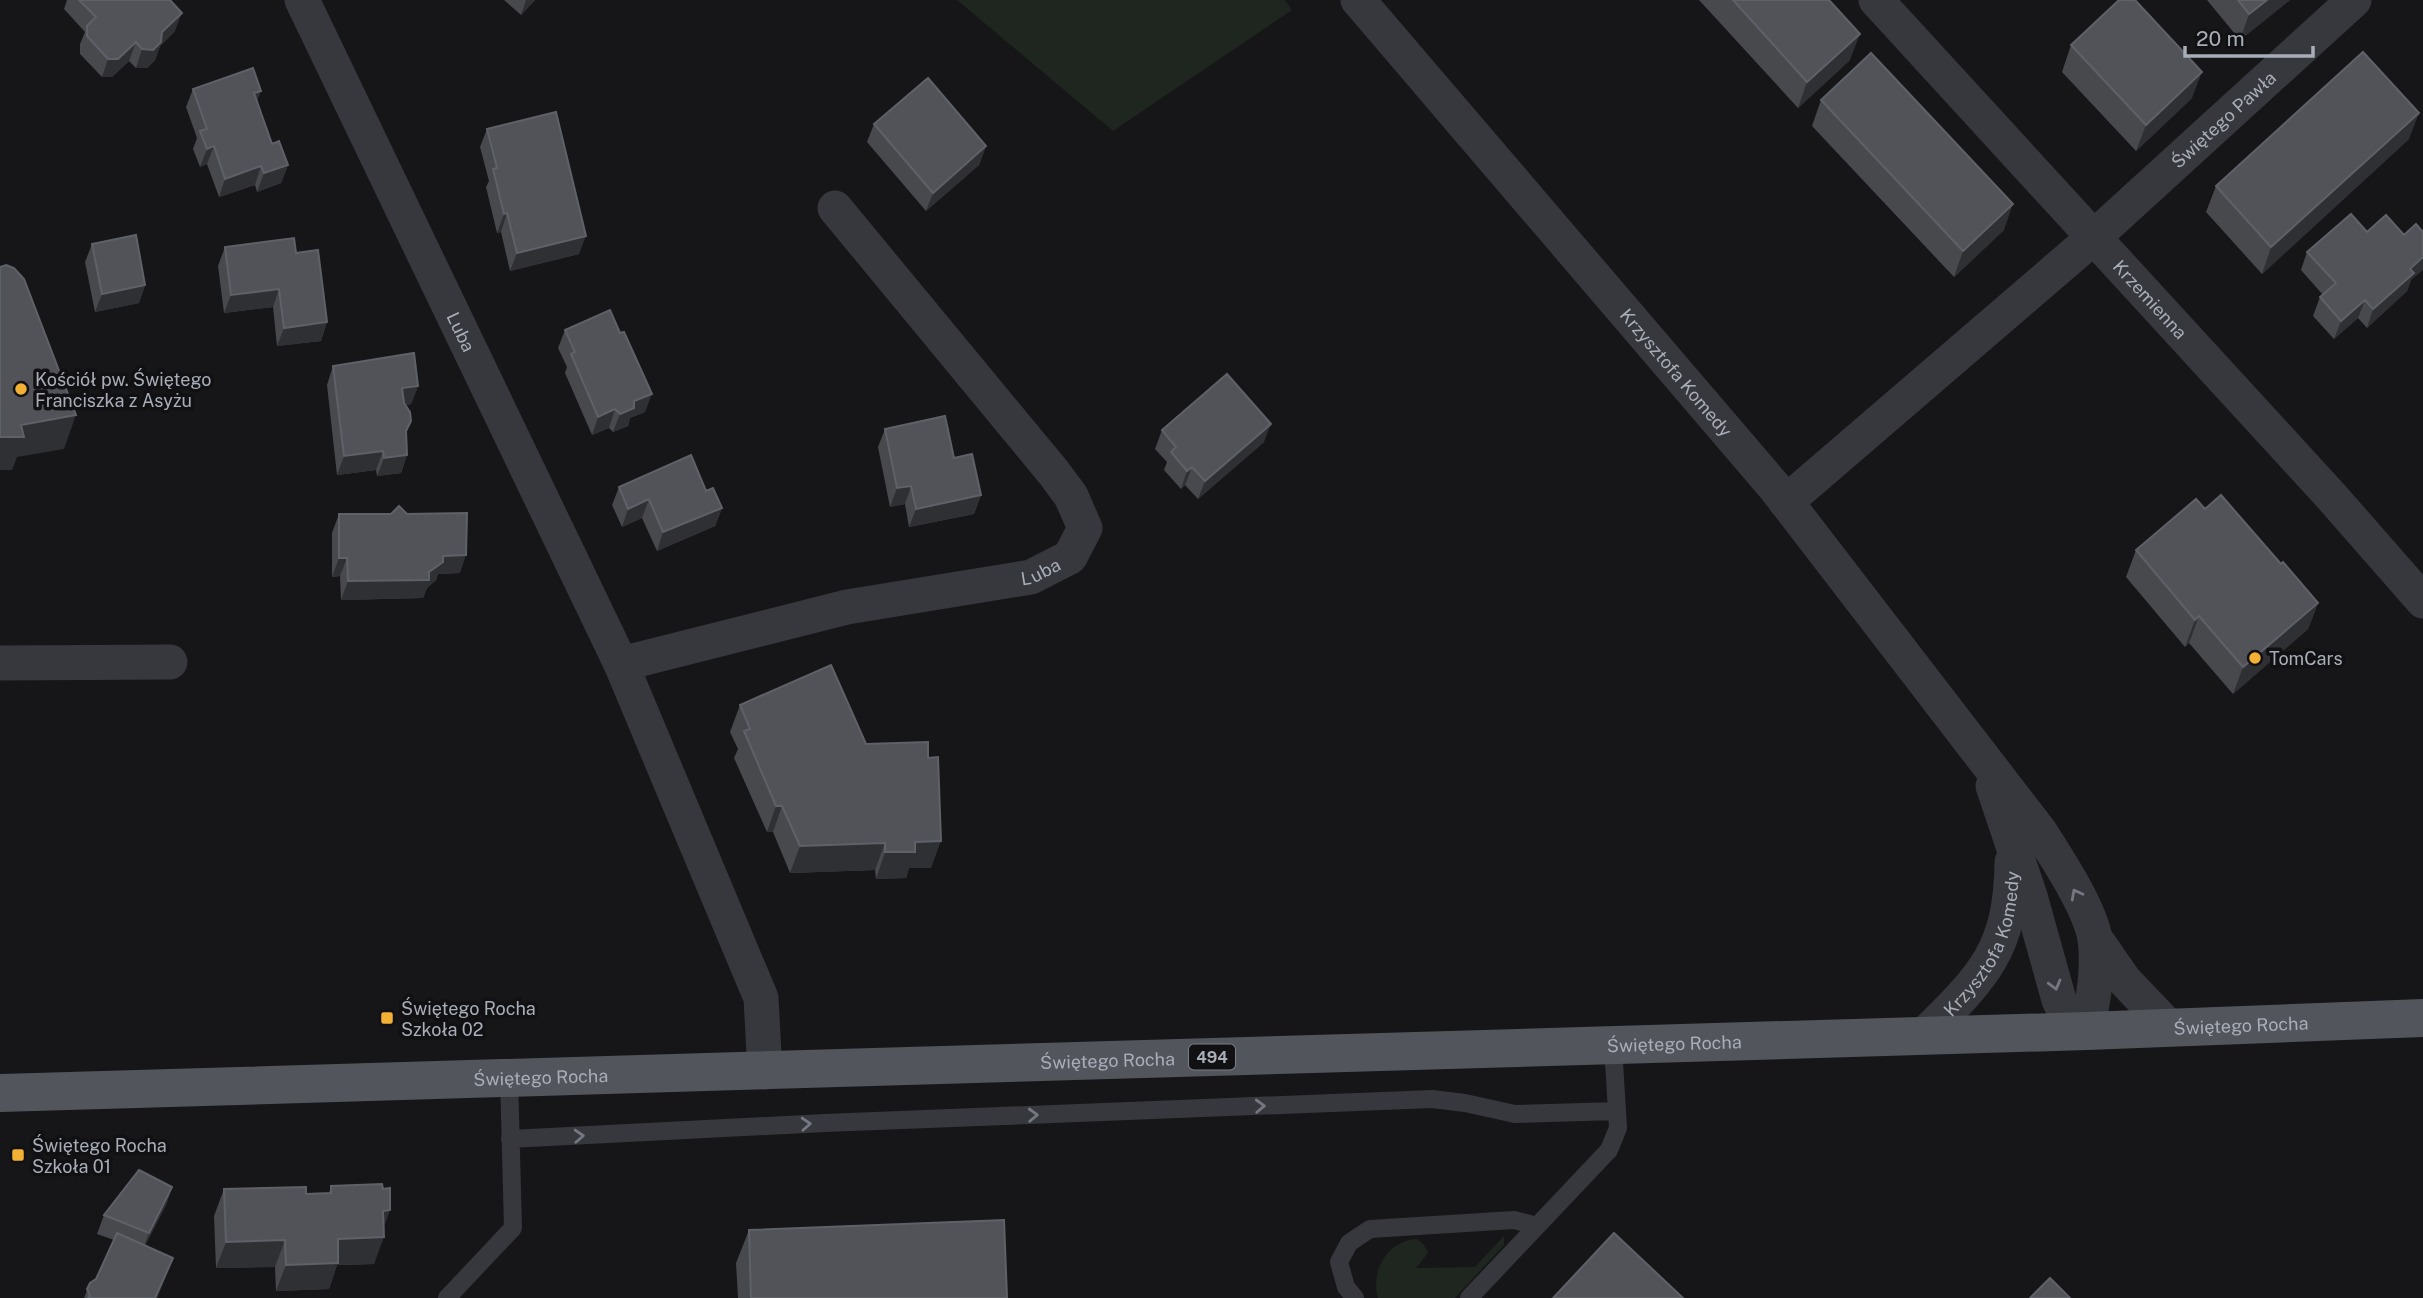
<svg xmlns="http://www.w3.org/2000/svg" width="2423" height="1298" font-family="'Public Sans',sans-serif">
<style>
.green{fill:#1e261f}
.lines{fill:none;stroke-linecap:round;stroke-linejoin:round}
.service{stroke:#37383d;stroke-width:18}
.minor{stroke:#37383d;stroke-width:35}
.primary{stroke:#53555c;stroke-width:38}
.wall{fill:#47494d}
.shaded-wall{fill:#2f3033}
.building{fill:#525359;stroke:#5f6168;stroke-width:2}
.oneway{stroke:#757881}
.poi-dot{fill:#f2b134;stroke:#111113;stroke-width:2.5}
.labels{text-anchor:middle;dominant-baseline:central;stroke-width:7;stroke-linejoin:round;paint-order:stroke}
.shield{fill:#111113;stroke:#7b7e86;stroke-width:2}
.shield-label{font-size:16px;font-weight:bold;fill:#a8adb8}
.street-label{font-size:18px;fill:#a8adb8;stroke:#111113}
.poi-label{font-size:18px;fill:#a8adb8;stroke:#111113;text-anchor:start}
</style>
<rect width="100%" height="100%" fill="#161618"/>
<!-- green -->
<path class="green" d="M957,0H1285L1292,10L1113,131Z
M1504,1236V1245L1455,1298H1378C1370,1271 1388,1240 1417,1239L1424,1245L1428,1253L1416,1268L1475,1267Z"/>
<g class="lines">
<!-- service -->
<path class="service" d="M510,1139L825,1123L1432,1099L1465,1103L1515,1114L1617,1111
M447,1298L513,1228L509,1077
M1355,1298L1346,1287L1339,1262L1349,1243L1370,1229L1514,1220L1537,1226
M1469,1298L1609,1150L1618,1128L1613,1045"/>
<!-- minor -->
<g class="minor">
<path id="s1" d="M302,0L621,664L761,998L765,1072"/>
<path id="s2" d="M1358,0L1777,490L2041,833C2058,860 2090,908 2095,939C2099,971 2093,1000 2087,1031"/>
<path id="s3" d="M1876,0L2331,496L2423,601"/>
<path id="s4" d="M1786,502L2093,238L2354,0"/>
<path d="M0,663L170,662"/>
<path id="s5" d="M621,664L847,607L1031,577L1070,557L1085,528L1071,496L1054,473L835,208"/>
<path d="M1993,786L2030,896L2059,1000L2074,1031"/>
<path d="M2095,938L2124,980L2169,1027"/>
<path id="s6" d="M1924,1035C1984,976 2011,950 2012,862"/>
</g>
<!-- primary -->
<path class="primary" id="s7" d="M0,1093L2087,1031L2423,1018"/>
</g>
<!-- wall -->
<path class="wall" d="M67,0H170L175,31L160,46L155,60L147,68H136L129,61L112,77H102L80,54V44L85,32L64,9Z
M504,0H535L521,15Z
M1699,0H1829L1850,60L1798,108Z
M2207,0H2290L2240,40Z
M2071,45L2192,98L2136,151L2062,72Z
M193,89L257,102L272,144L288,165L281,183L257,192L255,185L219,197L207,164L200,167L193,149L197,138L186,107Z
M1821,100L2004,230L1954,277L1812,126Z
M874,124L986,146L979,165L926,211L867,142Z
M487,129L579,254L510,271L501,232L497,233L486,187L489,181L480,147Z
M2409,139L2262,274L2206,212L2216,186Z
M92,244L145,285L139,303L95,312L85,262Z
M225,247L296,253L327,322L321,341L277,346L273,307L224,313L218,266Z
M2307,252L2411,280L2407,291L2367,328L2358,318L2334,339L2313,316L2320,297L2323,295L2301,270Z
M565,330L645,412L630,418L628,426L613,432L609,428L592,435L565,373L567,367L558,348Z
M333,366L418,386L411,404L406,405L411,421L406,434L407,455L401,473L377,476L376,470L337,475L327,385Z
M885,429L954,458L981,495L974,514L909,527L905,504L890,507L878,447Z
M1162,430L1264,442L1198,499L1185,485L1181,489L1164,470L1167,462L1155,449Z
M619,487L706,491L722,508L715,526L657,551L642,518L622,527L612,505Z
M2205,509L2281,564L2318,603L2308,629L2233,694L2189,643L2185,647L2126,577L2136,550Z
M339,514L460,573L438,574L436,580L427,588L423,598L341,600L340,576L332,577V533Z
M740,705L866,744L931,868H909L906,878L876,879L875,870L790,873L773,832H767L734,758L738,749L730,732Z
M331,1186L384,1229L374,1264L337,1265L329,1289L276,1291L275,1267L216,1268L214,1216L224,1189L306,1194L329,1193Z
M172,1187L166,1205L145,1245L173,1258L157,1298H84L90,1283L96,1279L114,1240L97,1234L104,1215Z
M749,1230L1007,1298H738L736,1263Z"/>
<!-- shaded-wall -->
<path class="shaded-wall" d="M526,0H535L521,15Z
M2267,0H2290L2240,40L2249,14Z
M182,13L175,31L160,46L155,60L147,68H136L142,49Z
M1860,34L1850,60L1798,108L1807,82Z
M136,42L129,61L112,77H102L108,59Z
M2202,72L2192,98L2136,151L2146,125Z
M261,91L254,109V93Z
M2419,113L2409,139L2262,274L2271,247Z
M214,146L207,164L200,167L207,149Z
M986,146L979,165L926,211L933,193Z
M288,165L281,183L257,192L264,173Z
M261,166L255,185L219,197L225,179Z
M2013,204L2004,230L1954,277L1963,251Z
M507,213L501,232L497,233L504,214Z
M586,236L579,254L510,271L517,253Z
M2423,257V270L2411,280L2407,291L2367,328L2373,309L2410,269Z
M145,285L139,303L95,312L102,294Z
M279,289L273,307L224,313L231,295Z
M2365,300L2358,318L2334,339L2341,321Z
M327,322L321,341L277,346L284,328Z
M418,386L411,404L396,407L402,388Z
M652,394L645,412L630,418L628,426L613,432L620,414L634,401Z
M615,409L609,428L592,435L598,417Z
M76,415L64,449L17,457L12,470H0V437L21,425Z
M1271,424L1264,442L1198,499L1205,481Z
M383,451L376,470L337,475L344,456Z
M407,455L401,473L377,476L384,458Z
M1192,467L1185,485L1181,489L1187,471Z
M911,486L905,504L890,507L897,488Z
M981,495L974,514L909,527L916,509Z
M649,499L642,518L622,527L628,509Z
M722,508L715,526L657,551L663,532Z
M466,555L460,573L438,574L436,580L427,588L423,598L341,600L348,581L429,572L443,556Z
M339,558H347L340,576L332,577Z
M2318,603L2308,629L2233,694L2243,667Z
M2199,616L2189,643L2185,647L2195,620Z
M776,806H782L773,832H767Z
M941,841L931,868H909L906,878L876,879L885,852L915,842Z
M885,843L875,870L790,873L800,846Z
M172,1187L166,1205L142,1252L149,1233Z
M390,1210L381,1236L383,1211Z
M384,1237L374,1264L337,1265L329,1289L276,1291L286,1265L338,1239Z
M285,1240L275,1267L216,1268L226,1242Z
M173,1258L157,1298H155Z"/>
<!-- building -->
<path class="building" d="M79,0H170L182,13L162,32L161,42L153,50L142,49L136,42L118,59H108L87,36V26L96,17Z
M1733,0H1829L1860,34L1807,82Z
M2119,0H2135L2202,72L2146,125L2071,45Z
M2238,0H2267L2249,14Z
M2363,52L2419,113L2271,247L2216,186Z
M1871,53L2013,204L1963,251L1821,100Z
M253,68L261,91L254,93L272,144L279,141L288,165L264,173L261,166L225,179L214,146L207,149L200,131L207,129L193,89Z
M928,78L986,146L933,193L874,124Z
M556,112L586,236L517,253L507,213L504,214L493,169L497,168L487,129Z
M2351,214L2367,232L2386,215L2404,235L2416,224L2423,232V257L2410,269L2414,273L2373,309L2365,300L2341,321L2320,297L2336,283L2307,252Z
M136,235L145,285L102,294L92,244Z
M294,238L296,253L318,250L327,322L284,328L279,289L231,295L225,247Z
M6,265L14,268L24,279L76,415L21,425L24,437H0V267Z
M610,310L620,333L624,332L652,394L634,401V408L620,414L615,409L598,417L571,354L575,352L565,330Z
M414,353L418,386L402,388L404,403L410,412L411,421L406,431L407,455L384,458L383,451L344,456L333,366Z
M1227,374L1271,424L1205,481L1192,467L1187,471L1171,452L1176,447L1162,430Z
M945,416L954,458L972,454L981,495L916,509L911,486L897,488L885,429Z
M691,455L706,491L713,488L722,508L663,532L649,499L628,509L619,487Z
M2221,495L2281,564L2283,562L2318,603L2243,667L2199,616L2195,620L2136,550L2196,499L2205,509Z
M399,506L407,514L467,513L466,555L443,556V562L429,572V580L348,581L347,558H339V514H391Z
M831,665L866,744L928,742V758L938,757L941,841L915,842V852H885V843L800,846L782,806H776L744,731L750,729L740,705Z
M139,1170L172,1187L149,1233L104,1215Z
M382,1184L383,1189L390,1188V1210L383,1211L384,1237L338,1239V1263L286,1265L285,1240L226,1242L224,1189L306,1187V1194L331,1193V1186Z
M1004,1220L1007,1298H751L749,1230Z
M117,1233L173,1258L155,1298H88L90,1296L87,1289L90,1283L96,1279Z
M1614,1233L1683,1298H1553Z
M2050,1278L2070,1298H2030Z"/>
<!-- one-way arrows -->
<defs><path id="oneway-chevron" d="M-2-3.5L2.5 0L-2 3.5" fill="none" stroke-width="1.6" stroke-linecap="round" stroke-linejoin="round" transform="scale(1.75)"/></defs>
<g class="oneway">
<use href="#oneway-chevron" transform="translate(2076 894) rotate(-118)"/>
<use href="#oneway-chevron" transform="translate(2055 985) rotate(75)"/>
<use href="#oneway-chevron" transform="translate(1260 1106) rotate(-2)"/>
<use href="#oneway-chevron" transform="translate(1033 1115) rotate(-2)"/>
<use href="#oneway-chevron" transform="translate(806 1124) rotate(-3)"/>
<use href="#oneway-chevron" transform="translate(579 1136) rotate(-3)"/>
</g>
<!-- markers -->
<g class="poi-dot">
<circle cx="21" cy="389" r="7"/>
<circle cx="2255" cy="658" r="7"/>
<rect x="380" y="1011" width="14" height="14" rx="3.5"/>
<rect x="11" y="1148" width="14" height="14" rx="3.5"/>
</g>
<g class="labels">
<!-- shield labels -->
<rect class="shield" x="1189" y="1044.5" width="46" height="25" rx="5"/>
<g class="shield-label">
<text x="1212" y="1057">494</text>
</g>
<!-- street labels -->
<g class="street-label">
<text stroke="none"><textPath href="#s4" startOffset="581">Świętego Pawła</textPath></text>
<text stroke="none"><textPath href="#s3" startOffset="406">Krzemienna</textPath></text>
<text stroke="none"><textPath href="#s1" startOffset="368">Luba</textPath></text>
<text stroke="none"><textPath href="#s2" startOffset="490">Krzysztofa Komedy</textPath></text>
<text stroke="none"><textPath href="#s5" startOffset="430">Luba</textPath></text>
<text stroke="none"><textPath href="#s6" startOffset="112">Krzysztofa Komedy</textPath></text>
<text stroke="none"><textPath href="#s7" startOffset="2242">Świętego Rocha</textPath></text>
<text stroke="none"><textPath href="#s7" startOffset="1675">Świętego Rocha</textPath></text>
<text stroke="none"><textPath href="#s7" startOffset="1108">Świętego Rocha</textPath></text>
<text stroke="none"><textPath href="#s7" startOffset="541">Świętego Rocha</textPath></text>
</g>
<!-- poi labels -->
<g class="poi-label">
<text x="35" y="379">Kościół pw. Świętego<tspan x="35" dy="21">Franciszka z Asyżu</tspan></text>
<text x="2269" y="658">TomCars</text>
<text x="401" y="1008">Świętego Rocha<tspan x="401" dy="21">Szkoła 02</tspan></text>
<text x="32" y="1145">Świętego Rocha<tspan x="32" dy="21">Szkoła 01</tspan></text>
</g>
</g>
<!-- scale -->
<path d="M2185 46v10h128v-10" fill="none" stroke="#a8adb8" stroke-width="3.5"/>
<text x="2196" y="46" font-size="21" fill="#a8adb8" stroke="#111113" stroke-width="5" paint-order="stroke">20 m</text>
</svg>
